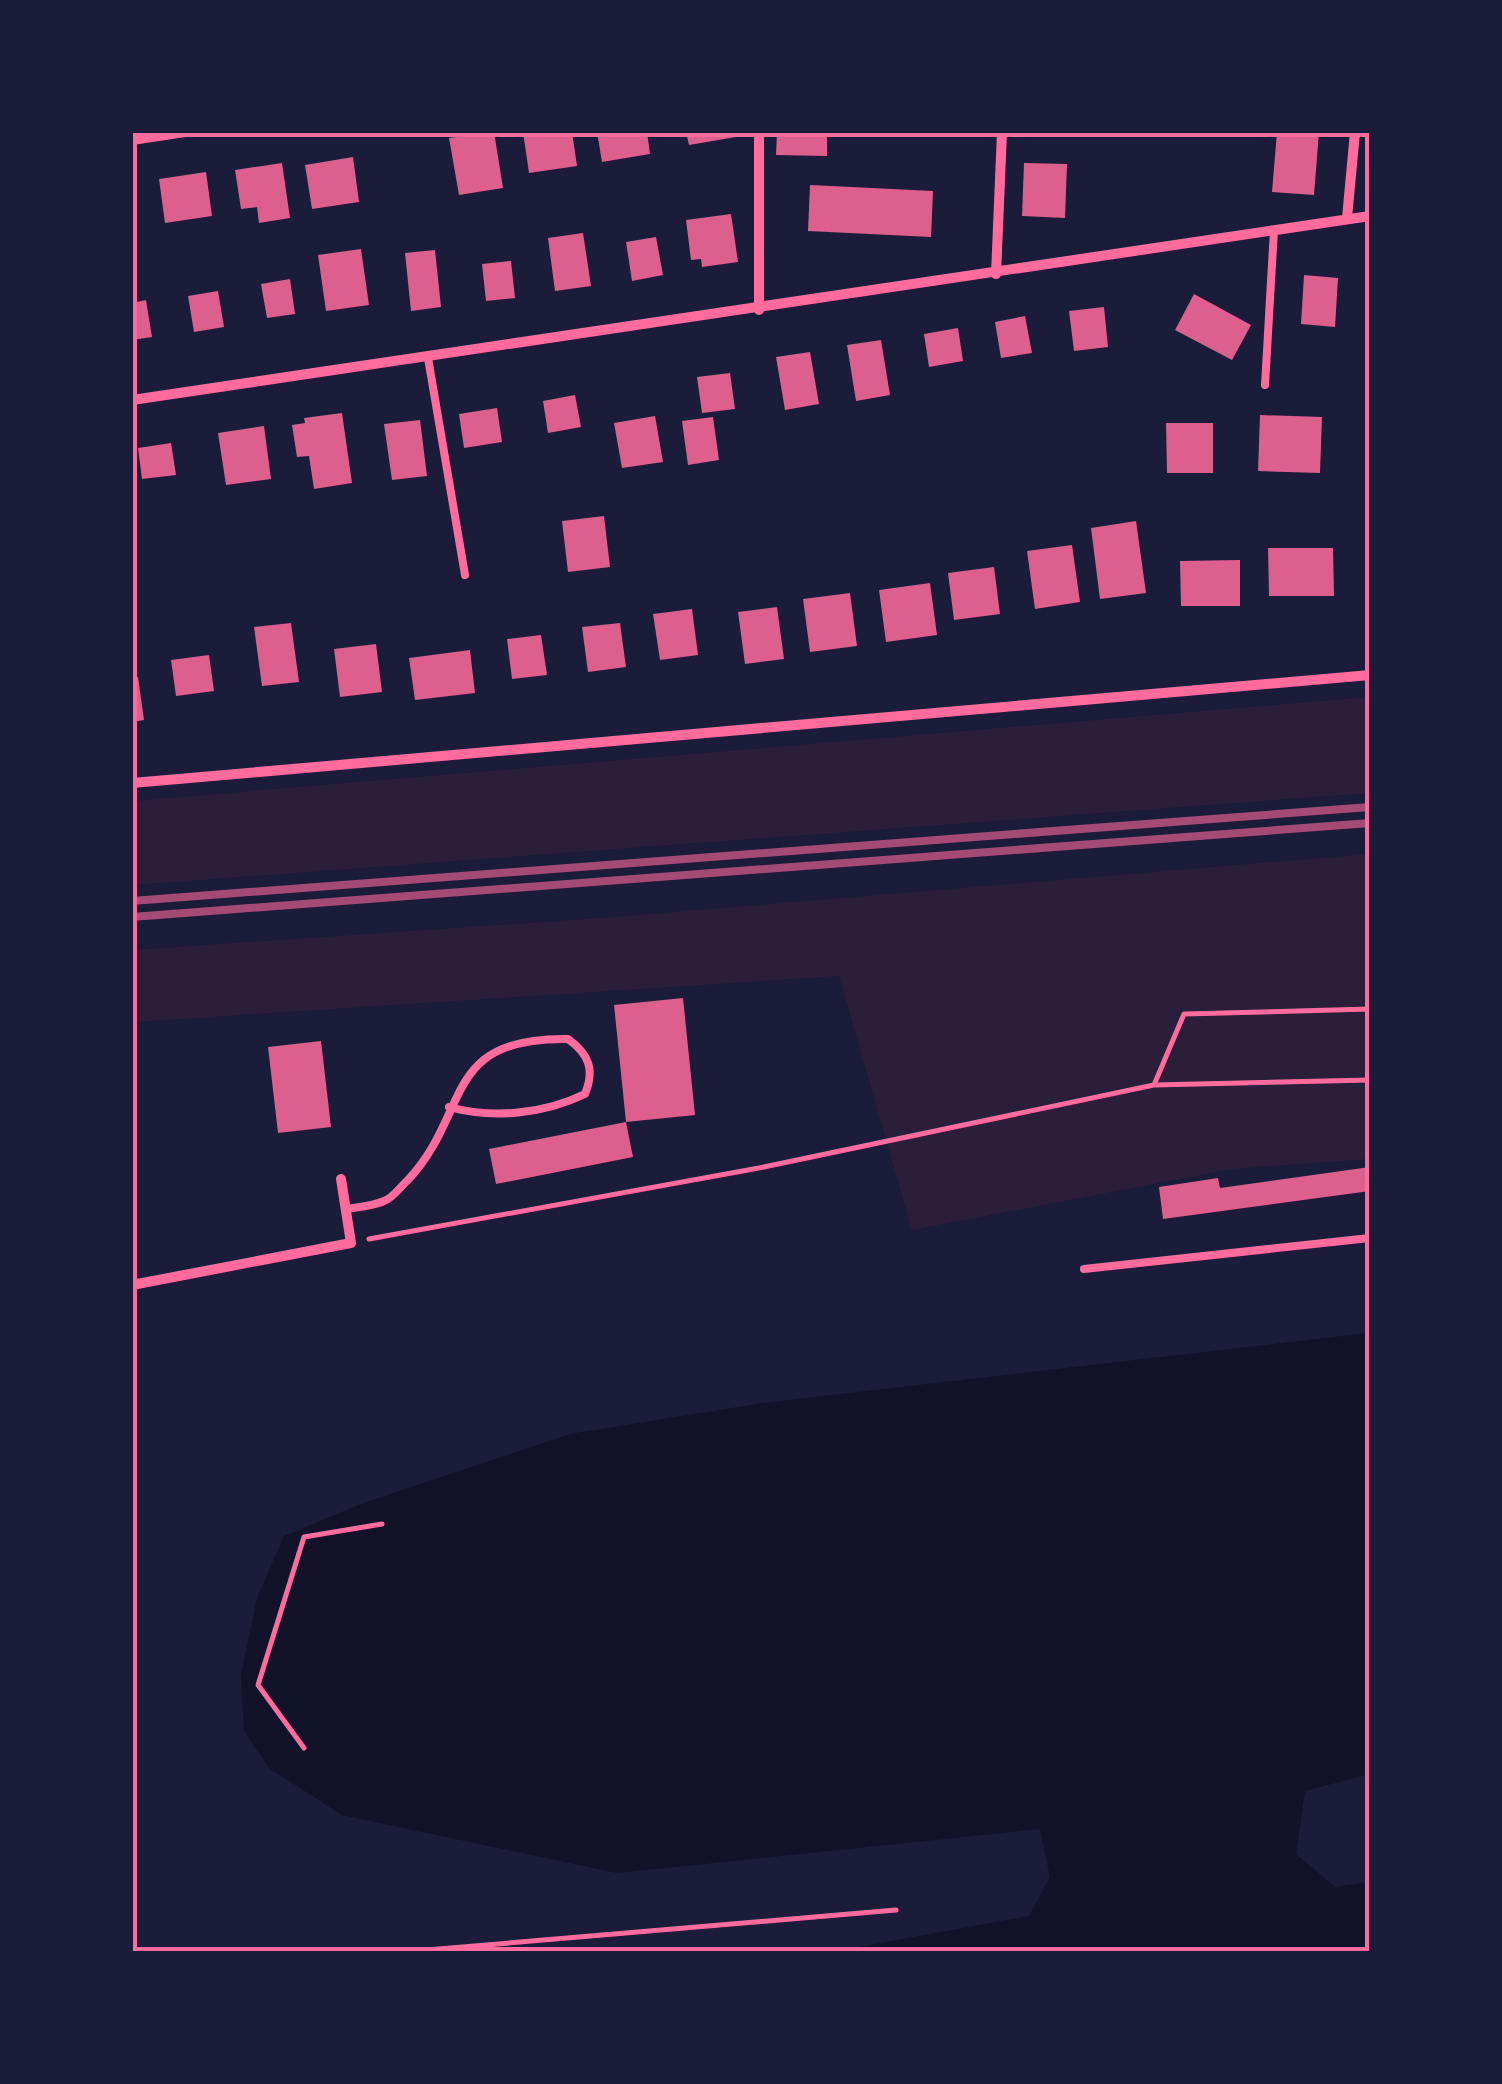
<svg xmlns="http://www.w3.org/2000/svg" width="1502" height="2084" font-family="'Asap Condensed',sans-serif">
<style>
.green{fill:#2a1e3b}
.water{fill:#12122b}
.building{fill:#dd5f8e}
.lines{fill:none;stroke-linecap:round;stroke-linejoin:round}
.path{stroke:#ff6b9d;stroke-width:5}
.service{stroke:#ff6b9d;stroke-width:8}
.minor{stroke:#ff6b9d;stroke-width:10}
.rail{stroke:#a44b75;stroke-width:8}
.neatline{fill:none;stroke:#ff6b9d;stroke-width:4}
</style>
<rect width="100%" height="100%" fill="#1b1b3a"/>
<!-- green -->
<path class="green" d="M1369,697V793L133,885V801Z
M1369,854V1159L1232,1169L912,1230L839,976L133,1022V950L602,918Z"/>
<!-- water -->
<path class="water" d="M1369,1333V1774L1305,1791L1296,1854L1335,1887L1369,1882V1951H837L1029,1916L1050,1877L1040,1829L617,1873L342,1815L269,1768L244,1731L241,1675L257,1598L284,1536L361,1504L570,1434L763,1403Z"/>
<!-- building -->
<path class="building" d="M494,132L503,188L459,195L449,138Z
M523,132H572L577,166L529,173Z
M597,132H647L650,154L602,162Z
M686,132H736V137L689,145Z
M777,132H827V156L776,155Z
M1277,132H1319L1314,195L1272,192Z
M353,157L359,202L312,209L305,165Z
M282,163L290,218L259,223L257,207L241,209L235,170Z
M1024,163L1067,164L1065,218L1022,216Z
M206,172L212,216L165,223L159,179Z
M810,185L933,191L931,237L808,231Z
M731,214L738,262L702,267L701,259L691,260L686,220Z
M583,233L591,286L555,291L548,238Z
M656,237L663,275L632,281L626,242Z
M361,249L369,305L326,311L318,255Z
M435,250L441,307L411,311L405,253Z
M511,261L515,298L486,301L482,264Z
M1304,275L1338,278L1335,327L1301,324Z
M290,279L295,314L267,318L261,284Z
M218,291L224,327L194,332L188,296Z
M1194,294L1251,325L1232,360L1175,330Z
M146,300L152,337L132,340V303Z
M1104,307L1108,347L1074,351L1069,311Z
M1025,316L1032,353L1001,358L995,322Z
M958,328L963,361L929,367L924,334Z
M881,340L890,395L856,401L847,345Z
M810,352L819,404L785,410L776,357Z
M730,373L735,409L702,413L697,377Z
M575,395L581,427L548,433L543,401Z
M497,408L502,442L464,448L459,414Z
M342,413L352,483L314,489L309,456L297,457L292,425L305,423L304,418Z
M1260,415L1322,417L1320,473L1258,471Z
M655,416L663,462L622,468L614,423Z
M713,417L719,460L688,465L682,421Z
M420,420L427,476L392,480L384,424Z
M1166,423H1213V473H1167Z
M264,426L271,479L226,485L218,433Z
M171,443L176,475L142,479L138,448Z
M604,516L610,567L568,572L562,521Z
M1136,521L1146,593L1100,599L1091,528Z
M1072,545L1080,602L1035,609L1027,551Z
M1268,548H1333L1334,596H1269Z
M1240,560V606H1181L1180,561Z
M994,567L1000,614L954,620L948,573Z
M930,583L937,635L886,642L879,590Z
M850,593L857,646L810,652L803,599Z
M777,607L784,659L745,664L738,612Z
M692,609L698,655L660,660L653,614Z
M291,623L299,682L262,686L254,627Z
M620,623L626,667L588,672L582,627Z
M541,635L547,675L512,679L507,639Z
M376,644L382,692L340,697L334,649Z
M470,650L475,693L415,700L409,658Z
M209,655L214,691L176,696L171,660Z
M132,677H138L144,720L132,722Z
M683,998L695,1115L626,1122L614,1005Z
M321,1041L331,1127L278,1133L268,1047Z
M626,1122L633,1157L496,1184L489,1149Z
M1370,1167V1191L1163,1219L1159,1187L1218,1178L1220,1188Z"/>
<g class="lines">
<!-- path -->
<path class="path" d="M1154,1085L1184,1014L1370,1009
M369,1239L759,1168L1154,1085L1370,1080
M304,1748L258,1685L304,1537L382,1524
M403,1952L896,1910"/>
<!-- service -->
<path class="service" d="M428,358L465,575
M1265,385L1274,230
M346,1209C358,1207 373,1206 384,1201C393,1198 400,1187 407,1181C472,1113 440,1037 568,1039C589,1054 595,1070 585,1094C544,1114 493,1119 449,1107
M1084,1269L1370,1238"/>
<!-- minor -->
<path class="minor" d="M132,140L185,132
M1347,218L1355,132
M996,274L1002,132
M759,310V132
M132,400L1370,216
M132,783L1370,675
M132,1285L351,1243L341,1179"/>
<!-- rail -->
<path class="rail" d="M132,901L1370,807
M132,917L1370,823"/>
</g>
<!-- border -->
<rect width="1502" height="2084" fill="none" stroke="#1b1b3a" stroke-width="270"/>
<rect x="135" y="135" width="1232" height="1814" class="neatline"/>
</svg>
